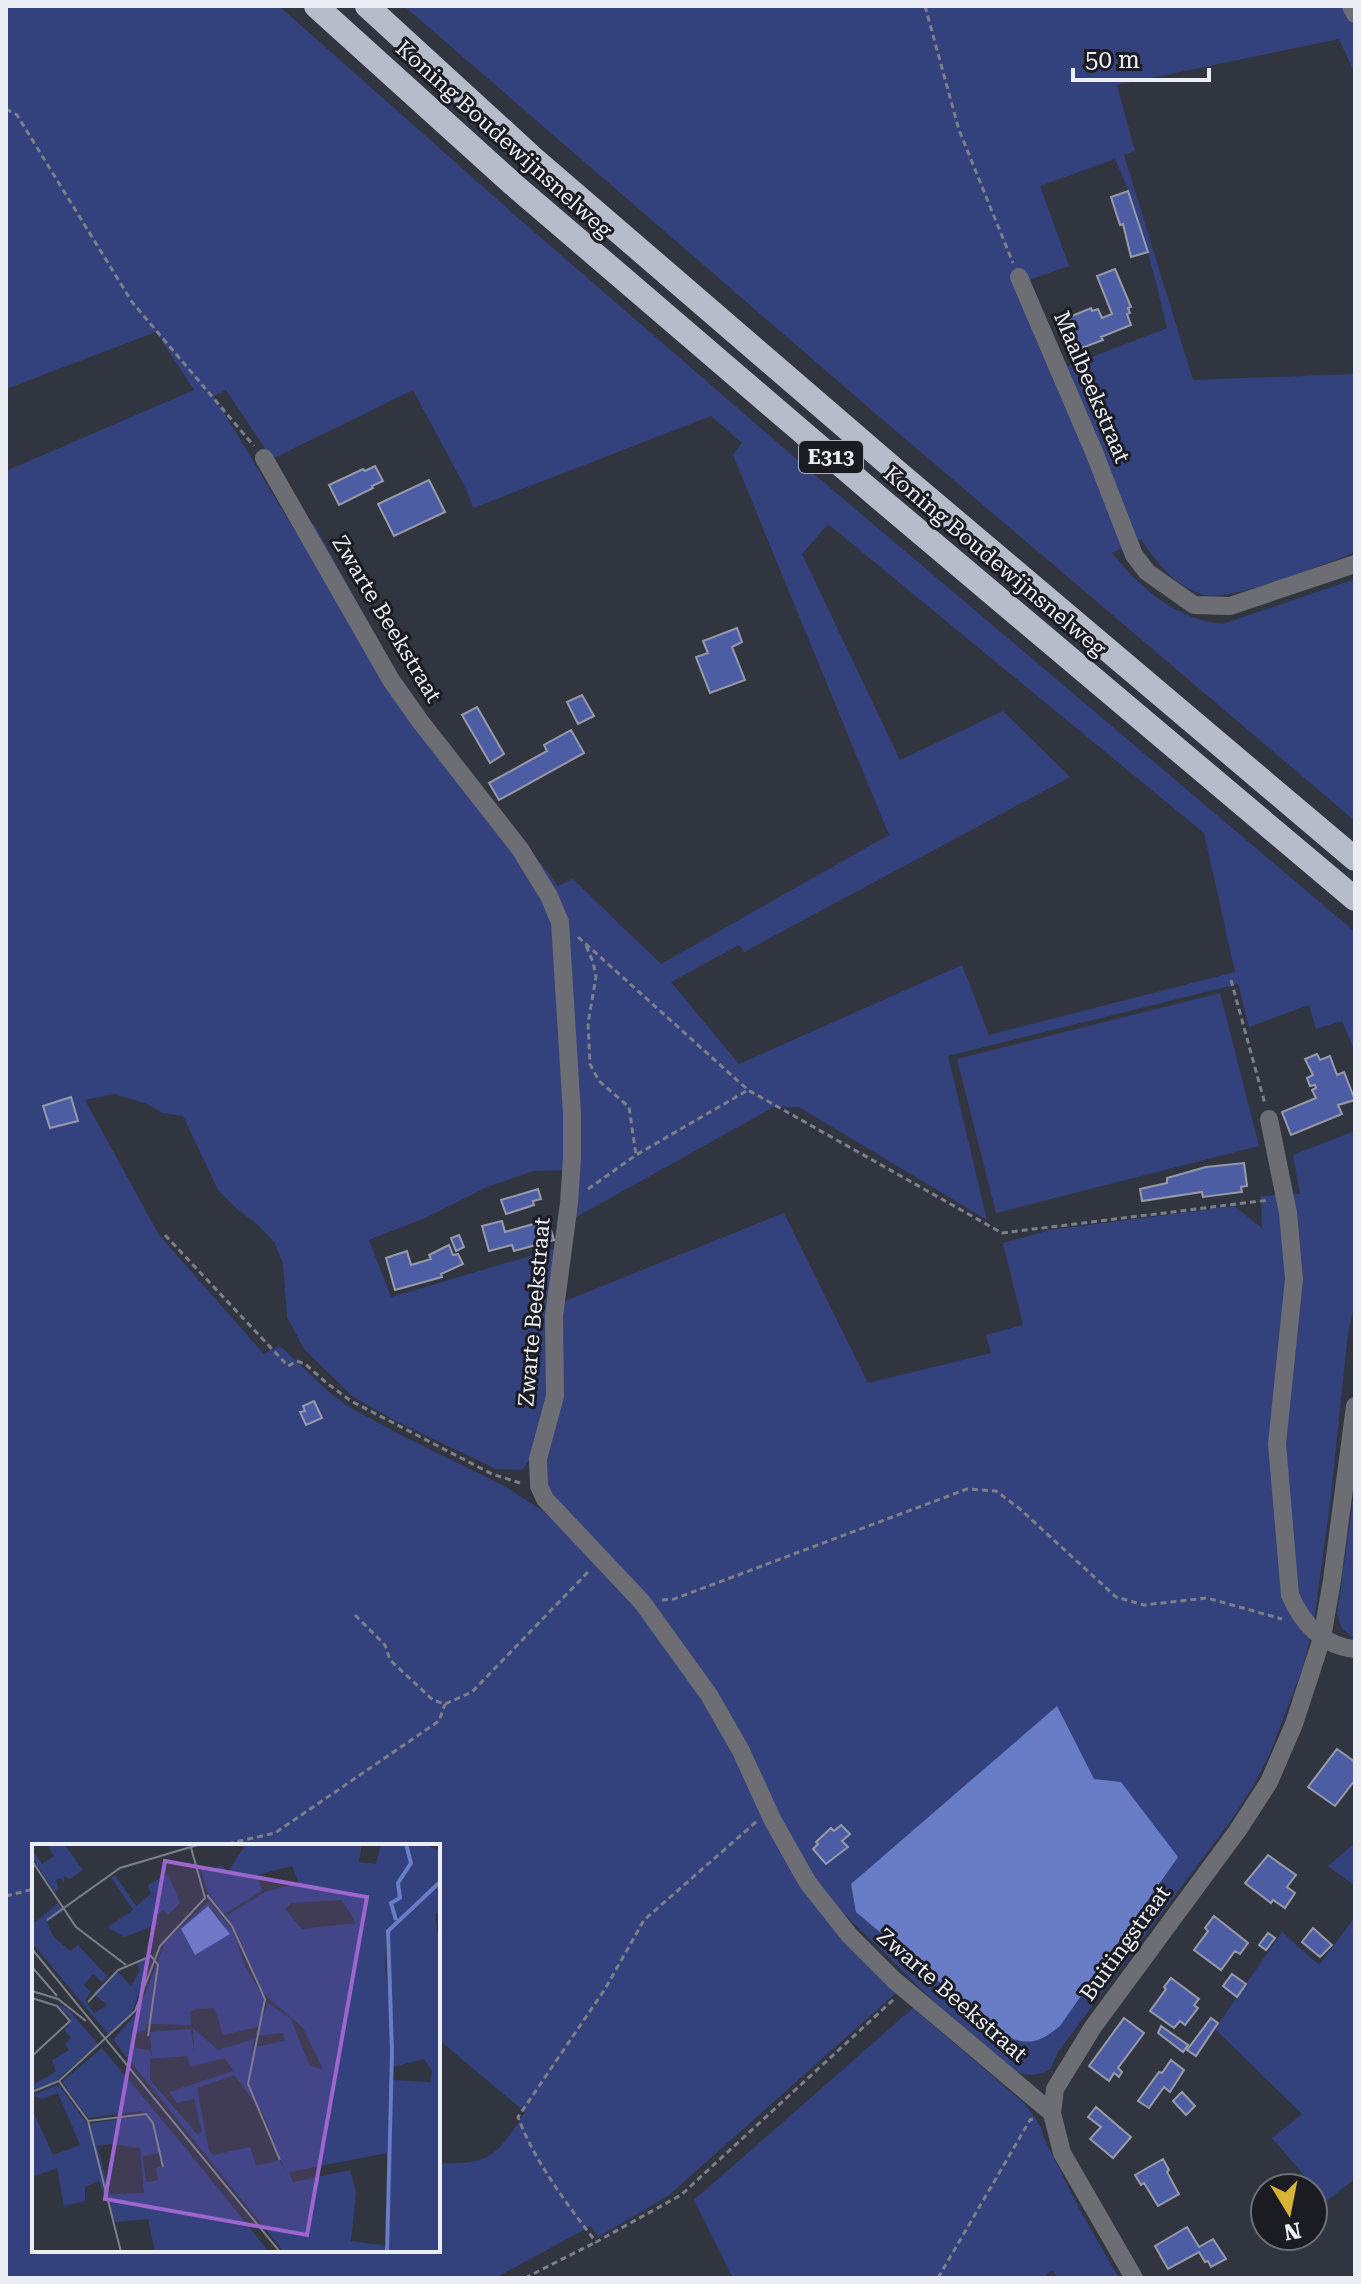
<svg xmlns="http://www.w3.org/2000/svg" width="1361" height="2284" font-family="'Roboto Serif',serif">
<style>
.green{fill:#33417d;fill-rule:evenodd}
.water{fill:#697cc6}
.building{fill:#4c5da4;stroke:#979ba9;stroke-width:2}
.lines{fill:none;stroke-linecap:round;stroke-linejoin:round}
.path{stroke:#7c7f89;stroke-width:3;stroke-dasharray:6 4;stroke-linecap:butt}
.street{stroke:#6c6e74;stroke-width:18}
.highway{stroke:#b7bcca;stroke-width:24}
.labels{text-anchor:middle;dominant-baseline:central;stroke-width:6;stroke-linejoin:round;paint-order:stroke}
.shield{fill:#1b1c22;stroke:#adaeb6;stroke-width:2}
.shield-label{font-size:20px;font-weight:bold;fill:#ebedf5}
.street-label{font-size:22px;fill:#ebedf5;stroke:#1b1c22}
.inset-river{fill:none;stroke:#697cc6;stroke-width:4}
.inset-road{fill:none;stroke:#7b7f88;stroke-width:2}
.view{fill:#9d66cf;fill-opacity:0.15;stroke:#9d66cf;stroke-width:4}
.inset-edge{fill:none;stroke:#ebedf5;stroke-width:4}
</style>
<rect width="100%" height="100%" fill="#313540"/>
<!-- green -->
<path class="green" d="M6,6H279L517,217L808,469L1355,932V1052L1342,1021L1316,1029L1309,1005L1249,1027L1238,984L948,1056L987,1220L799,1107H774L571,1220L567,1170L534,1171L487,1187L425,1218L369,1240L391,1297L557,1248C554,1296 554,1439 522,1470L496,1469L398,1422L352,1396L304,1349L287,1317L283,1263L274,1242L257,1224L238,1210L218,1190L183,1116L163,1113L147,1104L114,1094L85,1100L159,1235L264,1354L280,1346L331,1394L351,1408L399,1434L506,1487L540,1509L571,1534L638,1609L668,1648L716,1723L745,1778L759,1812L897,1992L668,2196L598,2237L591,2226L495,2278H6V471L194,390L156,332L6,389ZM226,390L272,459L413,390L466,489L473,508L711,416L742,443L733,455L889,835L661,964L573,879L558,886L446,740L432,751L396,696L406,691L314,524L297,534L214,396ZM828,524L1204,833L1235,972L989,1035L962,965L739,1064L671,982L739,945L744,952L1070,777L1003,711L900,760L802,554ZM34,1846H438V2039L525,2112C497,2155 492,2165 438,2163V2250H34Z
M404,6H1355V74L1339,39L1117,85L1135,151L1124,155L1193,380L1355,374V552C1328,563 1229,602 1205,595C1175,587 1157,563 1141,539L1112,553C1140,588 1177,620 1223,624L1355,579V821L883,420ZM1115,159C1140,213 1153,270 1167,328L1063,368L1029,280L1069,266L1040,186Z
M1220,993L1259,1146L996,1213L957,1059Z
M1355,1131V1304L1348,1333L1330,1504L1314,1622L1302,1670L1270,1753L1253,1786L1232,1819L1058,2052L1050,2069L1044,2073L1030,2075L1015,2072L971,2038L828,1898L790,1843L742,1736L549,1490L543,1472L560,1303L784,1213L868,1383L991,1353L986,1335L1023,1325L1003,1243L1050,1230L1234,1206L1262,1228L1261,1196L1300,1194L1293,1155Z
M1355,1485V1639L1342,1629L1337,1614Z
M1355,1843V1886L1328,1866Z
M1355,1917V2179L1326,2201L1272,2138L1302,2114L1215,2029L1282,1932L1319,1965Z
M913,2008L1024,2103L1041,2127L1043,2136L1081,2212L1119,2278H1058L1052,2270L1043,2278H733L694,2200Z"/>
<!-- water -->
<path class="water" d="M1057,1706L1094,1779L1121,1782L1178,1857L1060,2026C1038,2044 1028,2046 1001,2034L856,1912L851,1884Z"/>
<!-- building -->
<path class="building" d="M1128,191L1148,252L1131,257L1123,224L1120,225L1111,197Z
M1115,269L1131,307L1128,308L1130,313L1127,314L1131,325L1101,337L1103,340L1079,349L1067,318L1091,308L1092,311L1098,309L1102,318L1112,314L1097,276Z
M375,466L383,481L372,486L373,488L339,505L329,485L363,469L365,471Z
M429,480L445,512L394,536L378,504Z
M737,628L742,642L732,647L745,680L710,693L696,657L708,653L703,641Z
M582,695L594,716L578,724L567,702Z
M477,707L504,754L490,763L462,715Z
M571,730L584,753L499,800L489,783L547,751L544,745Z
M1317,1054L1320,1060L1330,1056L1337,1075L1344,1072L1355,1100L1338,1105L1342,1114L1291,1135L1282,1112L1316,1098L1312,1090L1316,1088L1315,1085L1310,1086L1307,1078L1313,1075L1305,1059Z
M71,1097L78,1121L50,1128L43,1106Z
M1244,1163L1247,1186L1241,1187L1242,1192L1203,1197L1202,1192L1142,1201L1140,1189L1167,1183V1178L1206,1167Z
M538,1189L541,1199L533,1201L534,1205L506,1214L501,1200Z
M548,1220L554,1240L514,1251L512,1245L489,1251L482,1226L502,1221L505,1232Z
M459,1235L464,1247L456,1251L451,1238Z
M449,1245L453,1255L458,1254L463,1264L441,1274L442,1277L395,1290L386,1258L407,1251L411,1265L431,1259L429,1255Z
M314,1401L322,1418L306,1425L300,1412L305,1411L303,1406Z
M1337,1749L1355,1762V1780L1335,1806L1308,1787Z
M841,1825L850,1834L842,1841L848,1847L826,1864L813,1849L818,1844L816,1842L831,1828L834,1831Z
M1268,1855L1296,1875L1287,1887L1295,1893L1285,1908L1273,1900L1271,1903L1245,1883Z
M1214,1916L1248,1943L1240,1954L1235,1951L1221,1970L1194,1950L1208,1931L1205,1928Z
M1313,1928L1332,1945L1320,1957L1302,1942Z
M1268,1933L1275,1938L1266,1950L1259,1945Z
M1232,1974L1246,1984L1237,1997L1223,1986Z
M1171,1978L1199,1999L1194,2005L1198,2008L1185,2025L1180,2021L1174,2028L1150,2011L1166,1989L1164,1987Z
M1124,2018L1144,2033L1118,2068L1122,2072L1119,2077L1114,2073L1109,2081L1089,2066Z
M1211,2018L1218,2023L1196,2056L1187,2050Z
M1161,2026L1188,2045L1183,2052L1158,2033Z
M1171,2060L1184,2070L1170,2092L1164,2087L1149,2108L1138,2101L1159,2072L1162,2073Z
M1182,2092L1195,2106L1186,2115L1173,2101Z
M1096,2107L1131,2137L1113,2158L1090,2139L1101,2127L1088,2117Z
M1163,2159L1169,2170L1167,2172L1179,2194L1158,2206L1144,2183L1141,2185L1135,2175Z
M1187,2227L1199,2247L1213,2239L1226,2259L1211,2267L1208,2261L1205,2262L1199,2252L1168,2269L1155,2246Z"/>
<g class="lines">
<!-- path -->
<path class="path" d="M925,6L959,130L1013,263
M6,109L17,115L132,302L254,446
M578,937L748,1090L1002,1233L1269,1200
M586,946L593,962L596,977L588,1023L590,1064L599,1081L629,1107L636,1155
M1231,980L1265,1104
M588,1189L636,1155L748,1090
M165,1235L288,1366L297,1361L305,1364L328,1384L351,1401L492,1474L520,1483
M662,1600L674,1599L967,1489L996,1491L1020,1509L1116,1597L1144,1605L1207,1598L1282,1619
M355,1615L385,1645L390,1660L433,1700L445,1704L472,1692L588,1572
M756,1822L644,1920L605,1989L518,2117C535,2162 566,2203 596,2242L681,2195L893,2000
M218,1846L275,1833L439,1721L445,1704
M6,1896L34,1889
M525,2278L596,2242
M938,2278L1030,2120L1033,2119"/>
<!-- street -->
<path class="street" d="M1351,6L1355,14
M1019,277L1094,452L1134,555L1147,572L1194,605L1230,606L1355,564
M264,458L391,680L420,721L520,849L549,896L560,922L572,1114V1158L569,1203L554,1316L555,1396L538,1459L539,1486L545,1499L642,1602L709,1695L741,1751L773,1821L808,1883L850,1936L894,1980L1052,2113
M1269,1119L1288,1213L1294,1279L1277,1444L1290,1595C1302,1623 1323,1646 1355,1649
M1134,2278L1062,2153L1052,2113L1055,2089L1093,2027L1238,1830L1269,1782L1294,1724L1322,1638L1332,1580L1355,1406"/>
<!-- highway -->
<path class="highway" d="M316,6L514,185L884,502L1355,899
M367,6L533,158L901,475L1355,859"/>
</g>
<g class="labels">
<!-- shield labels -->
<rect class="shield" x="799" y="441" width="64" height="32" rx="6"/>
<g class="shield-label">
<text x="831" y="457">E313</text>
</g>
<!-- street labels -->
<g class="street-label">
<text transform="translate(504 139) rotate(42)">Koning Boudewijnsnelweg</text>
<text transform="translate(1092 387) rotate(67)">Maalbeekstraat</text>
<text transform="translate(995 561) rotate(40)">Koning Boudewijnsnelweg</text>
<text transform="translate(387 619) rotate(59)">Zwarte Beekstraat</text>
<text transform="translate(534 1312) rotate(-85)">Zwarte Beekstraat</text>
<text transform="translate(1125 1943) rotate(-54)">Buitingstraat</text>
<text transform="translate(952 1995) rotate(41)">Zwarte Beekstraat</text>
</g>
</g>
<!-- overview -->
<g transform="translate(32 1844)">
<rect width="408" height="408" fill="#313540"/>
<path d="M32,0L51,26L38,35L32,32V39L29,34L24,36L27,45L23,48L0,14V5L10,20L22,12L15,1ZM214,0H330L327,18L344,20L349,0H391L408,7V36L355,87L353,120L359,180L355,309L257,328L261,338L318,326L324,348L319,397L356,402L360,236L399,238L400,227L392,215L361,223L357,87L408,38V67L403,71L408,106V408H252L81,196L107,166L133,98L177,57L202,88L213,122L233,156L226,183L191,191L183,164L164,165L158,168L159,181L114,180V186L100,191L103,204L117,206L120,213L118,188L159,185L162,210L161,184L186,206L222,195L217,238L222,203L253,197L251,189L225,192L236,159L259,175L277,221L291,226L271,184L231,149L206,91L194,72L233,48L267,39L260,22L225,31L230,47L192,70L176,49L168,23L179,27L189,21L196,28ZM310,56L324,79L270,85L253,65L259,59ZM178,62L198,90L163,110L149,85ZM155,212L158,223L193,214L201,227L137,248L145,259L162,255L170,288L166,291L118,236V215ZM202,231L231,269L253,327L247,316L224,322L218,303L181,311L177,306L165,244ZM136,30L148,59L136,71L131,66L122,74L127,80L92,93L76,83L101,66L79,33L83,31L104,62L119,50L116,41ZM26,59L31,68L15,78L21,92L38,107L46,101L76,133L70,138L61,130L52,141L59,148L53,156L62,169L75,161L61,149L86,128L99,142L108,126L103,117L119,115L99,171L77,191L0,99V81ZM24,160L36,165L66,200L18,242L0,247V241L24,228L20,216L37,206L33,200L39,194L33,187L39,174ZM70,204L155,306L237,408H123L116,375L82,378L67,337L53,343V357L32,362L25,324L0,333V265L21,311L48,301L26,249L10,255L0,251L27,241L55,280L112,271L124,280L110,267L56,274L30,238ZM79,300L108,304L112,349L78,350L65,302ZM127,309L131,322L124,324L126,336L114,338L111,312Z" fill="#33417d" fill-rule="evenodd"/>
<path d="M176,62L198,90L163,111L149,85Z" fill="#697cc6"/>
<path class="inset-river" d="M364,76L359,59L368,54L366,39L379,19L374,0M355,408L360,207L356,87L408,38"/>
<path class="inset-road" d="M0,17L44,83L94,121M175,51L200,82L233,155L216,240L248,316M15,76L88,24L169,0M0,105L248,408M0,123L25,152M0,147L26,155L54,177M0,154L25,162L38,177L0,212M56,158L86,126L119,112L126,121L116,192M27,237L56,277L89,408M0,248L27,237L103,167L128,102L173,54L158,0M56,277L114,270L121,279L131,323"/>
<path class="view" d="M133,17L335,53L275,391L73,355Z"/>
<rect width="408" height="408" class="inset-edge"/>
</g>
<!-- border -->
<rect width="1361" height="2284" fill="none" stroke="#ebedf5" stroke-width="16"/>
<!-- north arrow -->
<g transform="translate(1289 2212) rotate(170)"><circle r="38" fill="#1b1c22" stroke="#6e7076" stroke-width="2"/>
<path d="M0-6L14 30L0 20L-14 30Z" fill="#d9b334"/>
<text y="-12" font-size="22" font-weight="bold" text-anchor="middle" fill="#ebedf5">N</text>
</g>
<!-- scale -->
<path d="M1073 68v12h136v-12" fill="none" stroke="#ebedf5" stroke-width="4"/>
<text x="1085" y="68" font-size="24" fill="#ebedf5" stroke="#1b1c22" stroke-width="6" paint-order="stroke">50 m</text>
</svg>
